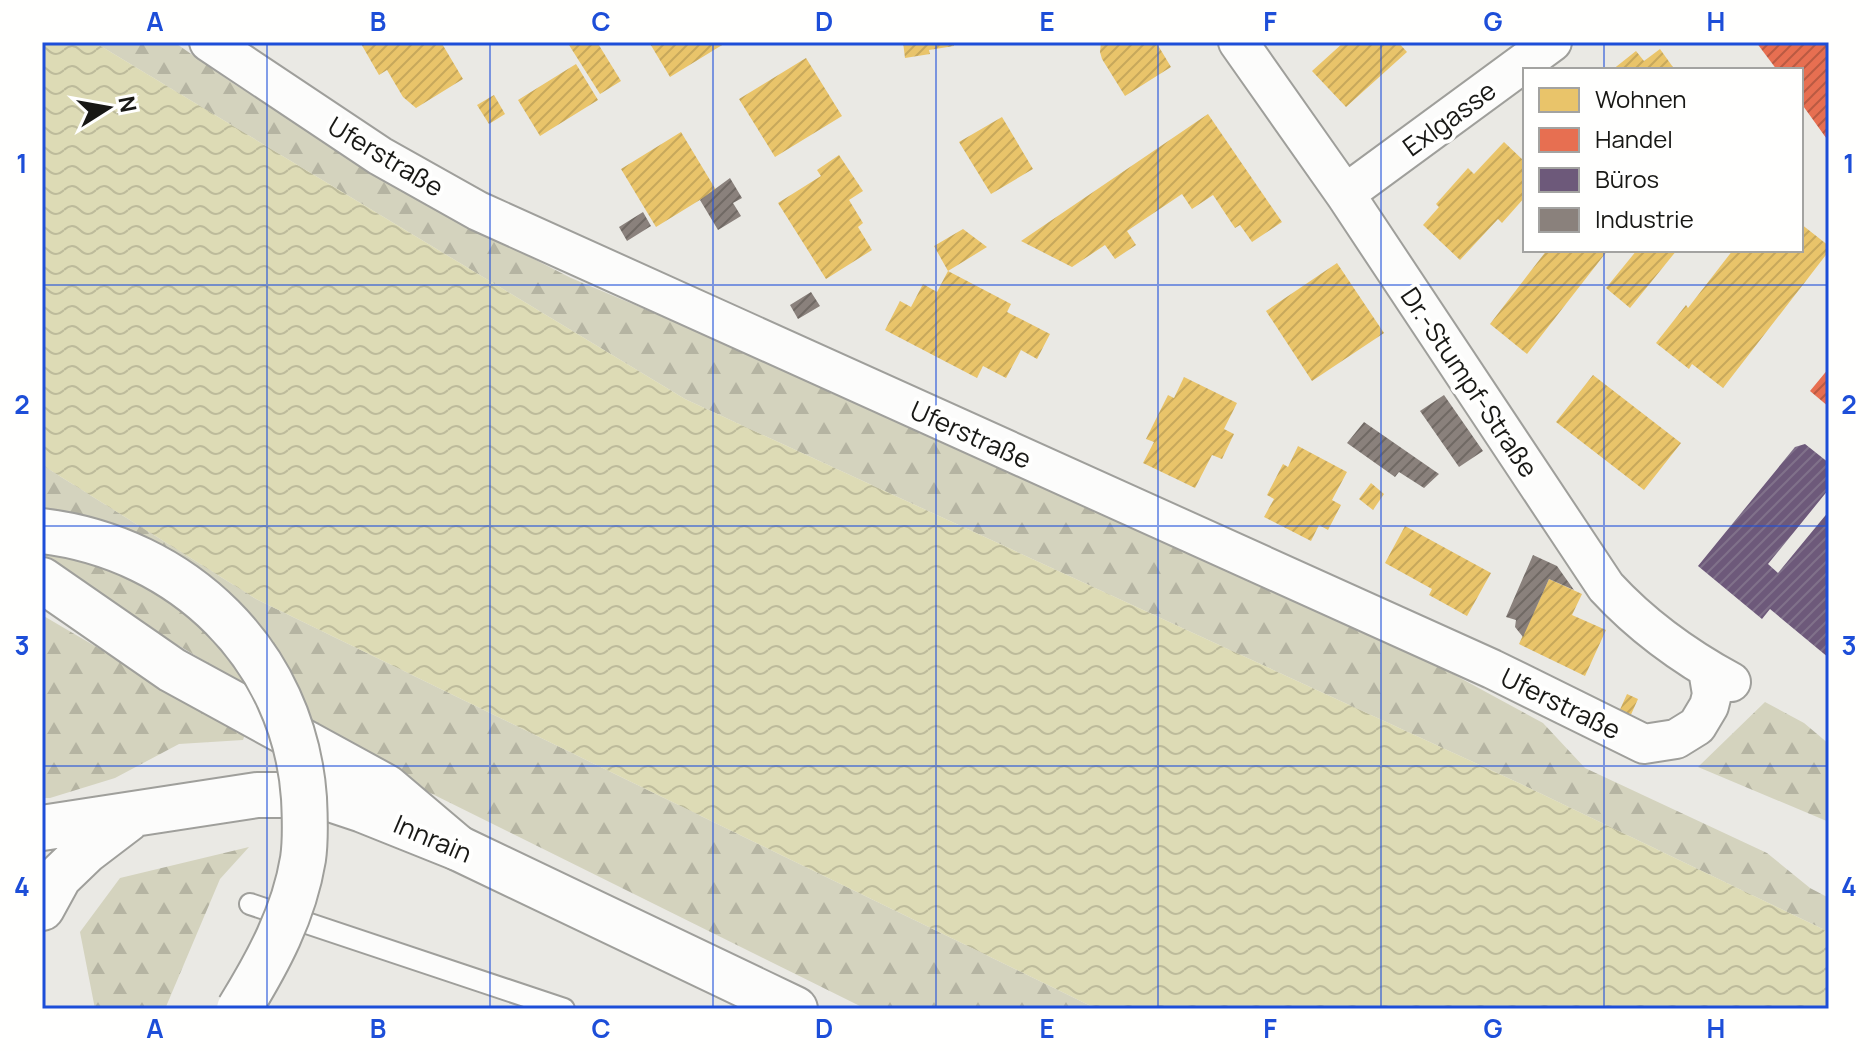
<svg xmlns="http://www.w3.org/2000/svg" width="1871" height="1051" font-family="Manrope,sans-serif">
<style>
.forest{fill:url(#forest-firs)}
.water{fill:url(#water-waves)}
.homes{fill:url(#homes-hatch)}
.shops{fill:url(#shops-hatch)}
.offices{fill:url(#offices-hatch)}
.industry{fill:url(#industry-hatch)}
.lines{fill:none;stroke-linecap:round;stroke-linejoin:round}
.lane-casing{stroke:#9f9f9b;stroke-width:24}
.street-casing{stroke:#9f9f9b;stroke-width:42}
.secondary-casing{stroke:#9f9f9b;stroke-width:48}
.highway-casing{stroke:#9f9f9b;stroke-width:48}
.lane{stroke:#fcfcfb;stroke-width:20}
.street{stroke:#fcfcfb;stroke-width:38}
.secondary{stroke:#fcfcfb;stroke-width:44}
.highway{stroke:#fcfcfb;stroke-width:44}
.highway-bridge-casing{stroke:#9f9f9b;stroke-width:48;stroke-linecap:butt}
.highway-bridge{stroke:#fcfcfb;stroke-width:44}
.grid{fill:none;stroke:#1d4ed8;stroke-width:2;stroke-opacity:0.55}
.labels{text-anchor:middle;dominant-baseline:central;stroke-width:8;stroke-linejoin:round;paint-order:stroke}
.street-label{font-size:26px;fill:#181815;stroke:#fffffe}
.neatline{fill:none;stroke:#1d4ed8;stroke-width:3}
.grid-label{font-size:26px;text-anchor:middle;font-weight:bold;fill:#1d4ed8}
</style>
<defs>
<pattern id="forest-firs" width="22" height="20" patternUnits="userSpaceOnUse" patternTransform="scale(2)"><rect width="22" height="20" fill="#d4d3be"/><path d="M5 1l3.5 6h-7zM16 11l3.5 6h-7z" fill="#b5b4a2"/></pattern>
<pattern id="water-waves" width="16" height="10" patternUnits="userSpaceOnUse" patternTransform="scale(2)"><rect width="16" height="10" fill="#dddbb5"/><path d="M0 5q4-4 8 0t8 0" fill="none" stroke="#bdbb9b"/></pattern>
<pattern id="homes-hatch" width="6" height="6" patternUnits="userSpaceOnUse" patternTransform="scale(2)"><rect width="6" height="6" fill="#e9c46a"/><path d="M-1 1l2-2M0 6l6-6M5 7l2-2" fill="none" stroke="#c7a85b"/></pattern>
<pattern id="shops-hatch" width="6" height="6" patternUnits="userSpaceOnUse" patternTransform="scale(2)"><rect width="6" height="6" fill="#e76f51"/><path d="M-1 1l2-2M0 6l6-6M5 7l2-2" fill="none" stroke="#ba5a42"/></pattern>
<pattern id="offices-hatch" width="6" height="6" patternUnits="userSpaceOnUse" patternTransform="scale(2)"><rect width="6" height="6" fill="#6d597a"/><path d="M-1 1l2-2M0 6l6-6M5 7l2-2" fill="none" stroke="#80718a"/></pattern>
<pattern id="industry-hatch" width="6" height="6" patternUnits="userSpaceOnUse" patternTransform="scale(2)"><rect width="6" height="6" fill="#8a817c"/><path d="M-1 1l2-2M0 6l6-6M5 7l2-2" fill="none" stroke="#706964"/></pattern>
</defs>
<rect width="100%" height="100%" fill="#eae9e4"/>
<!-- forest -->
<path class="forest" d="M94,42H174L234,84L444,213L571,278L754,355L1370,629L1543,723L1585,768L1767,853L1810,888L1829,898V932L1521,784L685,399Z
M42,465L256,599L1097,1009H866L404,780L161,635L42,554Z
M42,615L245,734L243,740L179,744L115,778L50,798H42Z
M1765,702L1804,723L1829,744V822L1698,767Z
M249,847L220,879L165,1009H95L80,932L120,878Z"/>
<!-- water -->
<path class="water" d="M42,42H94L685,399L1521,784L1829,932V1009H1097L256,599L42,465Z"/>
<!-- homes -->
<path class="homes" d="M360,42H441L463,79L416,108L403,97L387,70L379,75Z
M575,42H597L621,81L600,94L569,45Z
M649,42H727L670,77Z
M903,42H954V46L929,50L930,54L905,58Z
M1101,42H1156L1171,67L1125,96L1102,59L1100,52Z
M1344,42H1398L1407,52L1346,107L1312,71Z
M1660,49L1675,70H1612L1636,51L1644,61Z
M806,58L842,116L775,157L739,99Z
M576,64L598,100L540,136L518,100Z
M494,95L505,114L489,124L477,105Z
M1208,114L1282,222L1252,242L1240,225L1235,228L1213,195L1192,209L1182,194L1127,231L1136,245L1115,259L1105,245L1072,267L1021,241Z
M1002,117L1033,169L991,194L959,142Z
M681,132L716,190L656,227L621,169Z
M1504,142L1523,160L1525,158V197L1502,223L1498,219L1460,260L1423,225L1439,207L1436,204L1468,168L1474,174Z
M839,155L863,191L849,200L863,223L858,227L872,250L826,279L778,203L821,176L817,170Z
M1801,224L1829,246V251L1723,388L1692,364L1689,369L1656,343L1686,305L1688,308L1733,250H1801Z
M963,229L987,247L948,271L934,246Z
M1547,250H1608L1527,354L1490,324Z
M1637,250H1677L1630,308L1606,288Z
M1337,263L1384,333L1312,381L1266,311Z
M948,271L1011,304L1007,312L1050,334L1037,359L1021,350L1006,378L983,366L977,378L885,330L900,301L911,307L923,284L937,292Z
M1593,375L1681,443L1644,490L1556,422Z
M1184,377L1237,403L1224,429L1234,434L1222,459L1212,455L1195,488L1143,463L1154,442L1146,439L1168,395L1174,398Z
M1298,446L1347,472L1332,500L1341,505L1328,530L1319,525L1311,541L1264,517L1274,499L1267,495L1283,464L1288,467Z
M1371,483L1384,494L1373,510L1359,499Z
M1405,526L1491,573L1467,616L1429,595L1432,589L1385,563Z
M1549,579L1582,594L1572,615L1606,630L1585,676L1519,644Z
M1627,694L1638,699L1629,719L1618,714Z"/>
<!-- shops -->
<path class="shops" d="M1756,42H1829V142L1801,103V70H1777Z
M1829,368V407L1810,391Z"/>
<!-- offices -->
<path class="offices" d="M1805,444L1829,463V489L1768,564L1778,573L1829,511V658L1770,609L1762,619L1698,566L1795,447Z"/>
<!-- industry -->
<path class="industry" d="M730,178L742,198L733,203L741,216L718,230L700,200Z
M643,212L651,226L627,241L619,227Z
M811,292L820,306L798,319L790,305Z
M1444,395L1483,451L1459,467L1420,411Z
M1364,422L1439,474L1424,488L1399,472L1395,477L1347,443Z
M1533,555L1557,566L1574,590L1549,579L1523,637L1515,627L1516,620L1506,617Z"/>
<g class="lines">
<!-- lane casing -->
<g class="lane-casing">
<path id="lane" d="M250,904L564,1009"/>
</g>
<!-- street casing -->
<g class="street-casing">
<path id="street" d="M209,42L380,156L478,211L1492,669L1644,744L1676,739L1697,726L1709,706L1712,694L1708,670
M1238,42L1345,194L1606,587C1641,625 1685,657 1731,682
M1345,194L1552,42"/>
</g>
<!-- secondary casing -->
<g class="secondary-casing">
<path id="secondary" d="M42,828L257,795H288L327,798L363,810L458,848L795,1009
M42,908L59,877L86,851L128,819"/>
</g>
<!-- highway casing -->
<g class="highway-casing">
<path id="highway" d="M42,580L172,670L386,787L458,848"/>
</g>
<!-- lane -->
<use href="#lane" class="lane"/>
<!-- street -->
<use href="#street" class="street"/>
<!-- secondary -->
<use href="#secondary" class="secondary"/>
<!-- highway -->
<use href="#highway" class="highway"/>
<!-- highway-bridge casing -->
<g class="highway-bridge-casing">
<path id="highway-bridge" d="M42,531C183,548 294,655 304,798C305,818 306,839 303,859C294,914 268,962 239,1009"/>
</g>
<!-- highway-bridge -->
<use href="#highway-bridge" class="highway-bridge"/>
</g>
<!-- grid -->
<path class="grid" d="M267,42V1009M490,42V1009M713,42V1009M936,42V1009M1158,42V1009M1381,42V1009M1604,42V70M1604,250V1009M42,285H1829M42,526H1829M42,766H1829"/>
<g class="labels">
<!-- street labels -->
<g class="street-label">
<text transform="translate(1449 118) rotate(-36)">Exlgasse</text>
<text transform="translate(386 156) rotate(31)">Uferstraße</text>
<text transform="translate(1470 382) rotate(56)">Dr.-Stumpf-Straße</text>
<text transform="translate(971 434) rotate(24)">Uferstraße</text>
<text transform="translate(1561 703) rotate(26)">Uferstraße</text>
<text transform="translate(433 838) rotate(23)">Innrain</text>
</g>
</g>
<!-- border -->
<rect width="1871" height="1051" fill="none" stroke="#fffffe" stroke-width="88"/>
<!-- legend -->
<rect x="1523" y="68" width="280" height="184" fill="#fffffe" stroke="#a3a3a1" stroke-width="2"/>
<rect x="1539" y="88" width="40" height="24" fill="#e9c46a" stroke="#a3a3a1" stroke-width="2"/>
<text x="1595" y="108" font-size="24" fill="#181815">Wohnen</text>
<rect x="1539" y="128" width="40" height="24" fill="#e76f51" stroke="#a3a3a1" stroke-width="2"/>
<text x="1595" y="148" font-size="24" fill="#181815">Handel</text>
<rect x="1539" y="168" width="40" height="24" fill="#6d597a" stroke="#a3a3a1" stroke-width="2"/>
<text x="1595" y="188" font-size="24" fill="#181815">Büros</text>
<rect x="1539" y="208" width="40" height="24" fill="#8a817c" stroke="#a3a3a1" stroke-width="2"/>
<text x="1595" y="228" font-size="24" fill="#181815">Industrie</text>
<!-- north arrow -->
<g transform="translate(108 108) rotate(79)" stroke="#fffffe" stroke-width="6" paint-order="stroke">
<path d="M0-6L14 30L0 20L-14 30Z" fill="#181815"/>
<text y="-12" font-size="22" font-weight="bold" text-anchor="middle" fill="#181815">N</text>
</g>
<rect x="44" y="44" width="1783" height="963" class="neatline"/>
<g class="grid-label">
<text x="155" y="31">A</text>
<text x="378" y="31">B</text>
<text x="601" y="31">C</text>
<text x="824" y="31">D</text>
<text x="1047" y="31">E</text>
<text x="1270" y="31">F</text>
<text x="1493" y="31">G</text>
<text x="1716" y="31">H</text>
<text x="22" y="173">1</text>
<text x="1849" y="173">1</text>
<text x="22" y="414">2</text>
<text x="1849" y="414">2</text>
<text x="22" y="655">3</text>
<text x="1849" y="655">3</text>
<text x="22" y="896">4</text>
<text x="1849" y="896">4</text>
<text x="155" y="1038">A</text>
<text x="378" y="1038">B</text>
<text x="601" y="1038">C</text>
<text x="824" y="1038">D</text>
<text x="1047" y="1038">E</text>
<text x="1270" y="1038">F</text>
<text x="1493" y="1038">G</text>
<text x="1716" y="1038">H</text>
</g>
</svg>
